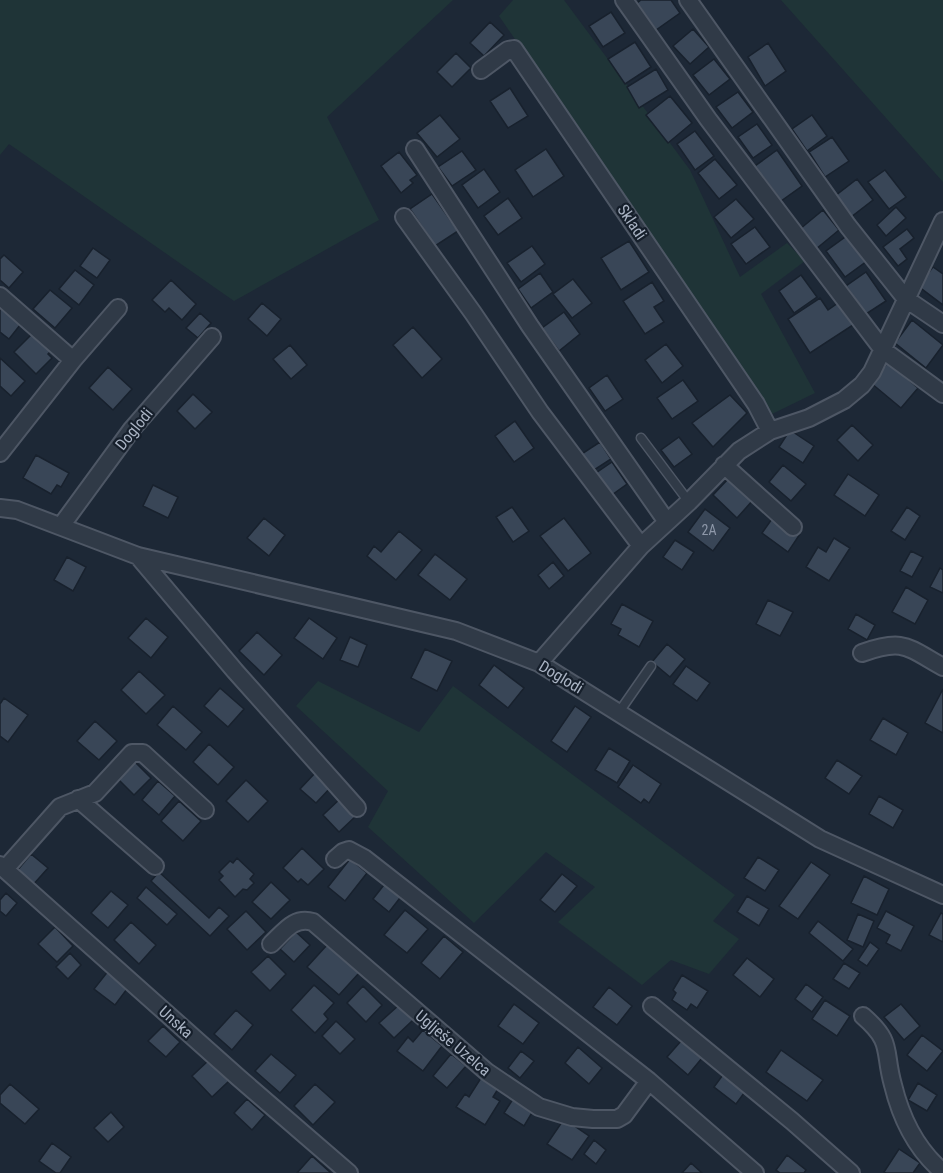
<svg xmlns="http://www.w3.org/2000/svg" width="943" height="1173" font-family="'Roboto Condensed',sans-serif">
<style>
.green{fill:#1f3437}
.building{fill:#394657;stroke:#18212d;stroke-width:1.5}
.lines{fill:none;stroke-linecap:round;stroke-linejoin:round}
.service-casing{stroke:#4e5765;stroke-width:11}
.minor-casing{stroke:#4e5765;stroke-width:20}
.service{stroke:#303a47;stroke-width:8}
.minor{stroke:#303a47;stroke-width:16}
.labels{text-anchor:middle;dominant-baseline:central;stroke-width:4.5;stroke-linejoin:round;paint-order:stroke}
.number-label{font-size:14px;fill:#8e98a9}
.street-label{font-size:16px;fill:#aab4c4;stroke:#161f2b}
</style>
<rect width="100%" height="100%" fill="#1d2836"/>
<!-- green -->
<path class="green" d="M0,0H453L327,117L379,220L234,301L9,144L0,155Z
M513,0H564L690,170L740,277L787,243L805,261L761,294L815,393L772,414L499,16Z
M781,0H943V182Z
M318,681L419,732L453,686L735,895L713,921L739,939L709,974L671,960L642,985L558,922L595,887L546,852L474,923L368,827L388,791L296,706Z"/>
<!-- building -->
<path class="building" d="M641,0H671L680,13L656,30L637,3Z
M611,12L625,33L603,47L589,26Z
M490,22L504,35L484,56L470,43Z
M693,29L709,47L690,64L673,46Z
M635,42L651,67L625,84L608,59Z
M768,43L786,71L765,86L748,57Z
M456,53L471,68L452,87L437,72Z
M714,59L730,79L709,95L693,75Z
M656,69L668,90L639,108L627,87Z
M510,88L528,116L508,128L490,101Z
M738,92L753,112L732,128L716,107Z
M670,96L692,123L668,143L646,115Z
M440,115L460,139L437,157L417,133Z
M812,115L827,136L807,151L792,129Z
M757,124L772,145L753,158L738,137Z
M695,131L714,156L695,170L677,144Z
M832,137L849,161L825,177L809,152Z
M546,149L564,176L533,197L515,170Z
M777,150L802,186L781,201L755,166Z
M462,151L476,170L452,186L438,167Z
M399,152L417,175L410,180L413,183L401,193L381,166Z
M715,159L737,185L719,199L698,173Z
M484,169L500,192L478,208L462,185Z
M885,170L906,197L889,209L868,182Z
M857,179L873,200L851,217L835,196Z
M432,194L458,231L435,246L410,209Z
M508,198L522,218L498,235L484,216Z
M736,199L754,219L731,238L714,217Z
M896,207L906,218L886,236L877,225Z
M823,210L839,230L816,249L800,229Z
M755,227L770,247L746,264L731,244Z
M907,229L914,238L900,249L907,259L898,266L883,247Z
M848,235L867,261L845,277L826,251Z
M629,241L649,272L621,290L601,258Z
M532,246L545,264L521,282L507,263Z
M93,248L110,260L97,278L80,266Z
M4,255L23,272L9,288L0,280V259Z
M933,267L943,274V305L918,286Z
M75,270L94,285L79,305L59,289Z
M866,272L886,301L866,314L846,286Z
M540,273L553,292L531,308L518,289Z
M801,275L817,297L794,313L779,291Z
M573,279L592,303L572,318L553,294Z
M171,280L196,304L182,320L169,308L165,312L152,300Z
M652,282L664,301L654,307L664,322L645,334L623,301Z
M50,290L72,308L55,328L33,309Z
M820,298L828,310L838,303L853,325L810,353L788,319Z
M4,303L24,320L9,339L0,332V308Z
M262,303L281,319L267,336L248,319Z
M564,312L580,334L559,351L542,328Z
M200,313L211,323L198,338L186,328Z
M912,320L943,345L926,368L895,343Z
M413,327L442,359L422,378L393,345Z
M36,330L54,348L48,354L52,358L36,374L14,352Z
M666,344L683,366L662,383L645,360Z
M290,345L307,365L291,379L273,359Z
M0,358L25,381L11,396L0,386Z
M888,362L918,388L901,408L871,383Z
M108,367L132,389L113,410L89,388Z
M607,375L623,399L605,411L589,388Z
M683,380L698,401L672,419L657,398Z
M193,394L212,412L195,429L177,411Z
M730,395L747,413L713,447L692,423Z
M515,421L534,448L514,462L495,436Z
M852,425L873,445L858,461L837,440Z
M790,430L814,446L803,463L779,447Z
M679,437L692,454L674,467L661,450Z
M600,442L611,459L591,472L580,455Z
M36,455L69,473L61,487L57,485L51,494L23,478Z
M612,462L627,484L609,497L593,475Z
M783,465L806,484L791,501L769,482Z
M848,474L879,495L865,516L834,495Z
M729,478L753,500L737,518L713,495Z
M153,485L178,497L168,518L143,506Z
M512,507L529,531L513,542L496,517Z
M907,507L920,516L905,540L891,531Z
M705,509L730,528L713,551L688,532Z
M774,516L800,534L788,552L762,533Z
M264,518L285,535L269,556L247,538Z
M564,518L591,553L568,571L540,536Z
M399,531L422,550L396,580L367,556L374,546L381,552Z
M834,538L850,548L829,581L806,567L818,547L826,552Z
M675,540L694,552L682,570L663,557Z
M911,551L923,557L912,577L900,571Z
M435,554L467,579L450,600L418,575Z
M67,557L86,567L73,591L54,580Z
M553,562L564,576L549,589L538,575Z
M940,568L943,570V593L930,587Z
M906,587L928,600L915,624L892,612Z
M768,600L793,612L780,636L756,624Z
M622,604L653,621L639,647L618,635L621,629L611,624Z
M856,614L875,625L867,640L848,629Z
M146,618L168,637L151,658L128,638Z
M309,618L337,638L323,659L294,638Z
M257,632L282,655L264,675L239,651Z
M350,637L367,645L358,667L340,660Z
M667,644L685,659L670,677L652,662Z
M425,649L452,661L437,691L411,678Z
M494,665L524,688L508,708L479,685Z
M686,666L710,683L697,701L673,684Z
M139,671L165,695L146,714L121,690Z
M220,688L244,709L228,727L204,706Z
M943,689V733L925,723Z
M4,698L28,715L8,742L0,736V704Z
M173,706L202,732L186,750L157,725Z
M575,706L591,717L567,752L551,741Z
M883,718L908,733L896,755L870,740Z
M95,721L117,741L99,760L77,741Z
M209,744L234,767L218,785L193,762Z
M609,748L630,761L617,783L595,770Z
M133,760L151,778L134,795L116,777Z
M837,760L862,776L849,794L825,778Z
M633,765L661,784L649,803L644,799L641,803L618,787Z
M316,772L332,786L316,803L300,789Z
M246,780L268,801L248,822L226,801Z
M158,781L175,796L159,815L142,800Z
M879,796L903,810L893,828L869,814Z
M342,797L358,814L339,832L323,815Z
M179,801L201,821L183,841L161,821Z
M302,848L324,869L308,885L301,879L298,882L283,868Z
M31,854L48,868L32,886L16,872Z
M758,857L779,870L765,891L744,878Z
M237,858L254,874L250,879L254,883L247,890L243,889L235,897L219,880L223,876L219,872L230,861L233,863Z
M350,859L367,873L345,901L328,887Z
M811,862L830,875L798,919L779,906Z
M159,872L209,918L219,907L229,916L210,936L151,881Z
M562,874L577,886L555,912L540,900Z
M864,876L889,889L877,915L851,903Z
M387,881L403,894L389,912L373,899Z
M271,882L290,900L271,919L252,902Z
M146,887L177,914L167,925L137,898Z
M111,891L128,905L108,928L91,913Z
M6,893L17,903L6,916L0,911V900Z
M747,896L769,909L759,926L737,912Z
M405,910L428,929L407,953L384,935Z
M246,911L266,932L247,950L227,929Z
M886,911L914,926L901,951L886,943L890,935L877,928Z
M941,913L943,914V942L929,935Z
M858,914L874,921L863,947L847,940Z
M818,921L853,949L843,961L809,933Z
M131,922L156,945L139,964L114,940Z
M55,927L73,946L57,962L38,944Z
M296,932L310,945L294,962L280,949Z
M444,936L463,952L440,979L421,963Z
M870,942L879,949L867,966L858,960Z
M327,945L359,973L339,995L307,967Z
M70,953L81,965L68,979L56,967Z
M268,956L286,974L270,991L251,972Z
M747,958L774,979L760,997L733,975Z
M844,963L860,973L849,989L833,979Z
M109,970L130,985L115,1005L94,989Z
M682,975L708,991L697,1008L691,1004L687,1010L672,1000L676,993L673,990Z
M806,984L823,997L812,1012L795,999Z
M314,985L334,1003L324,1014L328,1019L315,1033L291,1010Z
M363,986L382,1005L366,1022L347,1003Z
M609,987L632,1006L617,1025L593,1007Z
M825,1000L850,1016L837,1036L812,1019Z
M514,1004L539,1023L523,1044L498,1026Z
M901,1004L920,1026L904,1040L884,1017Z
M399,1005L413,1020L394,1038L379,1023Z
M236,1010L253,1025L232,1050L214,1034Z
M336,1021L355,1039L340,1054L322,1036Z
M163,1026L180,1042L166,1057L148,1041Z
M423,1030L442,1046L423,1071L397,1051L408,1037L413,1042Z
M922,1035L943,1051L927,1071L907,1055Z
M681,1041L702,1058L688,1075L667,1057Z
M578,1047L602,1068L589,1084L565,1063Z
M781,1050L823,1080L807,1101L766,1072Z
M521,1051L534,1061L520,1078L508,1068Z
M271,1054L296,1075L280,1093L255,1071Z
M451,1054L466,1066L447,1088L433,1076Z
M209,1060L229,1081L212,1097L192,1076Z
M725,1072L747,1089L736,1104L714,1087Z
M481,1078L498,1089L493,1097L500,1101L485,1125L456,1107L465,1094L469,1097Z
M918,1083L937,1095L927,1111L908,1100Z
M10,1084L39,1109L25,1124L0,1103V1095Z
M315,1084L335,1102L313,1125L294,1106Z
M247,1099L265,1115L252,1130L234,1113Z
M513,1099L533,1111L524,1126L504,1113Z
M111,1112L124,1127L108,1142L94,1128Z
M564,1119L589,1136L572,1160L547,1144Z
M594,1140L606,1150L596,1164L584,1154Z
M52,1143L71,1157L60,1173H56L39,1161Z
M899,1149L920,1163L913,1173H886L884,1172Z
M787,1155L806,1170L804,1173H780L776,1170Z
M312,1156L331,1173H297Z
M691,1163L702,1173H682Z"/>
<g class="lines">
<!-- service casing -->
<g class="service-casing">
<path id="service" d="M641,438L689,502
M619,712L651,666"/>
</g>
<!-- minor casing -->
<g class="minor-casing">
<path id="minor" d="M624,0L708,119L883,350L943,394
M688,0L848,226L906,299L943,324
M481,70L508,50L514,49L756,404L770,431
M415,149L530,326L667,522
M404,217L473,313L540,412L641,546
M0,296L73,360
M0,453L73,360L118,308
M724,465L793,527
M0,508L17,510L138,556L456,631L539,663L820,839L943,895
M61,526L132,429L212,337
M138,556L235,671L357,808
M862,653C904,638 907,647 943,667
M539,663L641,546L689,502L739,451L770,431L809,418L844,400L862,385L872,372L943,221
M78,799L155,866
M335,859L343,852L349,850L364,858L649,1081L755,1173
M0,865L239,1078L349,1173
M5,869L60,807L95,793L132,753H143L205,810
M271,944C284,932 294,916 313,922L487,1072L539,1107L572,1117L593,1119H617L624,1115L649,1081
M652,1006L792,1121L851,1173
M863,1016C894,1043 883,1050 893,1085C901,1118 917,1150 943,1172"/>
</g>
<!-- service -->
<use href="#service" class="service"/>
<!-- minor -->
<use href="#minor" class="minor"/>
</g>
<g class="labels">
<!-- number labels -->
<g class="number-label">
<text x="709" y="530">2A</text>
</g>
<!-- street labels -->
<g class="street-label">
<text transform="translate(632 222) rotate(56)">Skladi</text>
<text transform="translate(134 429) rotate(-51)">Doglodi</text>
<text transform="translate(561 677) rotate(31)">Doglodi</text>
<text transform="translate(176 1022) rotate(42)">Unska</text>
<text transform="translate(453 1043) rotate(40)">Uglješe Uzelca</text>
</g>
</g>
</svg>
